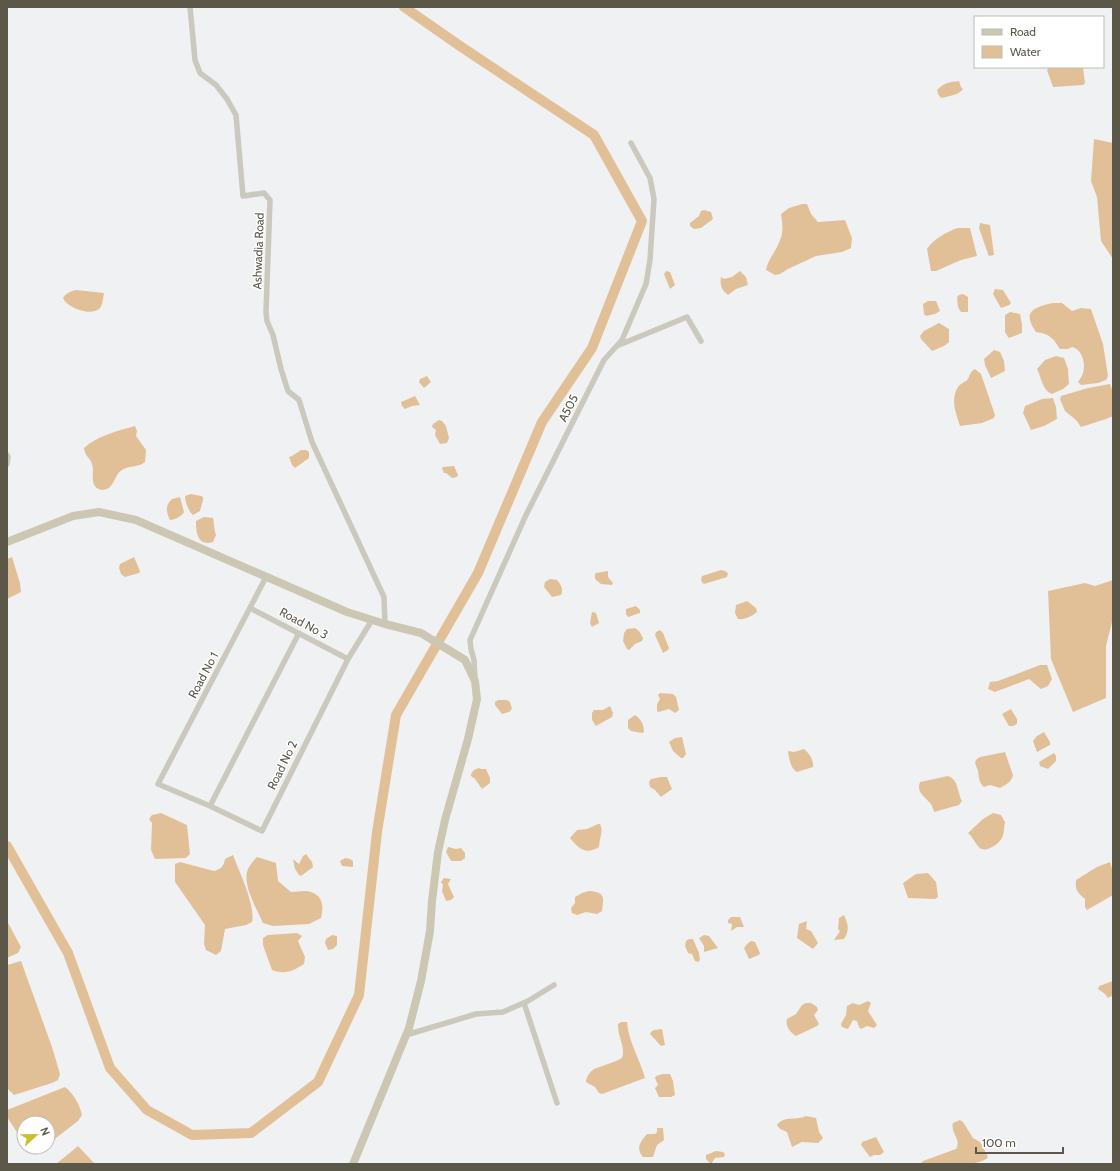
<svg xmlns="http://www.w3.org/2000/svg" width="1120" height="1171" font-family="Cabin,sans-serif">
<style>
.water{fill:#e2c097}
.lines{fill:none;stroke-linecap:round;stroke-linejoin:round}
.river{stroke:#e2c097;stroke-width:10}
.minor{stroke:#cbc8bd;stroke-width:5.5}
.primary{stroke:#cbc7b3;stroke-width:8}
.labels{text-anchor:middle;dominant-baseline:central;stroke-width:3;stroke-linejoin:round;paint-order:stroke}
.street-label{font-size:12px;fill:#5b584a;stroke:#fff}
</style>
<rect width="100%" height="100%" fill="#f0f1f2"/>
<!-- water -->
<path class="water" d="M1050,67H1081L1083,68L1085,83L1083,85L1053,87L1047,70Z
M959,81L961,87L963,89C959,95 949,96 942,98L939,96L937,90C944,83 949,82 959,81Z
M1094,139L1113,143V259L1101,241L1097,197L1091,181Z
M802,204H807L811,214L818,222L845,220L852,238L851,248L842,252L816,256L788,269L780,274L775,275L766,270C768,259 777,250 780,240C784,232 782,222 781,214L789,208Z
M704,210L711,212L713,219L701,228L694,229L690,226V223L699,216L701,211Z
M980,223L990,225L994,255L989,256L988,254L979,228Z
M958,228H970L977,256L961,260L936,271H931L927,249C933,239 948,231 958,228Z
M666,271L670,272L675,285L670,289L664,274Z
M740,271L746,277L748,285L736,289L728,295C721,290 720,285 721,277L724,279L732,277Z
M995,289L1003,290L1011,303L1009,305L1001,308L993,294Z
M76,290L104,293C103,298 103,304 100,308C92,317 67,308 63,298C66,293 71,291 76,290Z
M963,294L968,297V312H961L958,307L957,297L959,295Z
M928,301H936L940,311L935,314L926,316L924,314L923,304Z
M1053,303H1062L1072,311L1081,308L1091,309L1103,344L1108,376L1106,380L1098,383L1081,385L1078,382C1080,379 1082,376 1083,373C1086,363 1082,349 1072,347L1068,349H1060C1053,338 1050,334 1036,332C1021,311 1035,307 1053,303Z
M1010,312L1020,314L1022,324V333L1009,338L1008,337L1005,332V315Z
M939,323L949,329V342L944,346L932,351L921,339L920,336L924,331Z
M994,350L1000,352L1004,361L1005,371L991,378L985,365L984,359Z
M1056,356L1064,358L1068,369L1069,384L1063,389L1052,394C1043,391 1041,377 1037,369L1045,360Z
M975,369L981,374L995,415L994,418L982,423L960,426C956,413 950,400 958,387C960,384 963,383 966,381C970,378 969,372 975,369Z
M427,376L431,382L424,388L419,382L420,379Z
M1110,384L1113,392V416L1106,419L1081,427L1076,420L1065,411L1060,399L1061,396L1088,388Z
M415,396L420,405L412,406L405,409L402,406L401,402Z
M1053,398L1056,407L1057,419L1044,426L1031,430L1023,413L1025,406L1042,399Z
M439,420L442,421L446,426L449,438L447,443L440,444L435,435L436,430L432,427L433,424Z
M135,426L137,431L136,436L146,450L145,462C138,468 130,465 122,470C116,473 115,482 110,487C108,489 105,490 102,490C88,488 95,472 92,464C90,457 85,457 84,448C97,436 117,431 135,426Z
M301,450H306L309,452V458L295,468L292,465L289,457L292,456Z
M454,466L458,475L457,477L452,478L446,473H444L442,468L443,467Z
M191,494L201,496L203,497V500L200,511L193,515C189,512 185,502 185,496Z
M180,497L184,512C182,516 175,520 170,520C166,512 165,505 172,499Z
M204,517L213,518C214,522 214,529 216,535L213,542C197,547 196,531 196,521Z
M12,557L20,583L21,592L7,599V559Z
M134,557L140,571L139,573L125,577L121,574L119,568L120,564Z
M721,570L725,571L728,573L727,577L704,584L701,581L702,576Z
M608,571V577L613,583L612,585L601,584L595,579V574L596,573Z
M550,579L557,580C561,585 564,589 561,595L552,597L544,587L545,582Z
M1113,580V618L1106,646V698L1073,712L1051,659L1048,591L1085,583L1095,586Z
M747,601L756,608L757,612C752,616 745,620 738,619L735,613L736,605Z
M636,606L640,610V613L628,617L626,614V609Z
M592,612L596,613L599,623L592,627L590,623Z
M635,628L639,631L643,638L642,641L635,644L629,650L627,649L623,641L624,633L627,629Z
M660,630L663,633L669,648L668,650L663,653L655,635L656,632Z
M1040,665H1047L1052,679L1048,686L1041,689L1029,679L995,692L988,689L990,682L998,681Z
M660,693L673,694L676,697L679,710L675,713L669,709L659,712L657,711V704L660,699L658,695Z
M498,700H507L510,702L512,709L509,712L502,714L495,705V702Z
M610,706L613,713L612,717L596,726L592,720V713L594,710H603Z
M1011,709L1017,719V724L1013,726H1009L1002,714Z
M635,715C641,719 644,725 644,732L642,733L631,731L628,728V720Z
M1044,732L1050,742V745L1037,752L1033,741L1037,736Z
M682,737L686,754L683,758H681L673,751L669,742L675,738Z
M804,749C809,753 814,760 813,767L797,772C790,768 789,758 788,751L794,752Z
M1005,752L1013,775C1012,782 1005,785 1000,788L990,785L984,787C979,783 979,778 978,771C976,765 972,761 980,757Z
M1054,753L1056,756V761L1048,769L1040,766L1039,762Z
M479,768L481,769H486L490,778V783L482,789L475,779L471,776V774L474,770Z
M948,776C959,780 957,792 962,801L959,805L934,812C933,809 932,805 930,803C924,796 916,792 920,782Z
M661,777H667L672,789L661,797L655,790L650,787L649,782L651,779Z
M161,813L187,825L190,854L186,858L155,859L151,850L152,823L149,819L152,815Z
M993,813L1001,815L1005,822C1004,827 1004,834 1002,838C999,844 986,853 980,848C975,844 974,838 968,833L983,819Z
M598,824H600C604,831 599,839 599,847C586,855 579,849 570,838L577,830L587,829Z
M448,847L456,849L461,848L465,853V858L461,861H451L446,852Z
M306,854L312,862L313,867L301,876L299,875L295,869L293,859L299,864L303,856Z
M233,855C239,871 256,906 252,922L246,925L225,929L221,951L216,955L206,950L204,944L205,925L175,882V864L180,862L214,871C221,869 224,866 225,859Z
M257,857L276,863L278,881L291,892C297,892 305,890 311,892C323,896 324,907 321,918L309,924L273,926L263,923C257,909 240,882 249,867C251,864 254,860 257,857Z
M345,858L350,859L353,861V867L342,866L340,861Z
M1110,862L1113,872V895L1087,910L1085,907V899C1077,893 1075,889 1076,880L1097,867Z
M928,873L936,882L938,897L935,899L908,898L903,883L916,874Z
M444,878L451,879L448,884L454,897L451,900L446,901L442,891L443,885L441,882Z
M589,891C605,892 604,897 602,911L597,914L586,912L577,915L572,913L571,908L575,903V897L582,893Z
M844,915C848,924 850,930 844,939L834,940L840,931L838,929L839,918Z
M731,917H740L744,927H737L731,931L732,924L728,923V920Z
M7,921L21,947L18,953L7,958Z
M807,921L806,929L811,931L818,943L813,949L797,938L799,924Z
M297,933L302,936L298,941L305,957L304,964C293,971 285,975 272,970L263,945V938L268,935Z
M332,935L337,936V945L333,949L328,950L325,943L326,939Z
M704,935L709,936L718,948L704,952V946L699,938Z
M689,939H693L699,953L700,960L698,962L695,961L692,954L688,953L685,946L686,941Z
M751,941L755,942L760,953L759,955L749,959L744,948L747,944Z
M21,961L52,1047L60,1074L58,1080L52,1083L14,1095L7,1088V965Z
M1113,981V995L1108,998L1105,994L1098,989L1099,986Z
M868,1001L871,1003L868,1011L877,1025L874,1028L867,1026L861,1029L859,1027L857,1021L853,1020L848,1029L842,1027L841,1024L846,1015L847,1006L853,1003L859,1005Z
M806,1003H811L817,1007L818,1010L814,1015L819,1024L817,1026L796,1036C790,1032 785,1026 787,1019L796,1014L802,1005Z
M621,1022H627C628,1041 640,1059 645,1078L602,1094L599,1093L595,1087L586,1082C586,1077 590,1072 594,1069L616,1061L622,1058C626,1048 617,1035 618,1024Z
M662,1029L665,1045L661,1046L650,1034L651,1032L654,1030Z
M663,1074H670L673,1081L675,1095L671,1097H659L655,1088L658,1085L655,1078L656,1076Z
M65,1087C73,1093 80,1105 82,1115L78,1121L48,1144V1123H24V1143L7,1117V1110Z
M806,1116L816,1118L819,1132L823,1138L818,1143L802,1142L792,1147L787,1132L780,1129L777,1125C784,1115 797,1121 806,1116Z
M960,1120L963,1122L973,1138L980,1142L988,1157C980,1168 934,1164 920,1164L923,1161L956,1149C962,1140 950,1133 953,1123Z
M657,1128H663L664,1140L657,1145L653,1157H643C635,1148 641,1141 647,1134H655L657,1132Z
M876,1137L884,1152L880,1155H874L870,1157L861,1145L862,1142Z
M78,1146L95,1164H56Z
M716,1151L723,1152L725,1154L724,1157L715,1158L711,1164L706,1159V1155Z"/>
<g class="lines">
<!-- river -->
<path class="river" d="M7,846L68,953L110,1068L147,1110L192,1135L251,1133L318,1082L359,995L377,832L396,715L478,573L542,422L592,348L642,221L594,135L460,46L404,7"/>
<!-- minor -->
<path class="minor" d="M190,7L195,60L200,73L216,85L227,99L236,115L243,196L264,193L270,200L266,312L267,321L273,335L281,369L288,391L299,400L312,442L384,597L385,624
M619,345L687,317L701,341
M7,455L8,457L7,464
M266,577L158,784L210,806L299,633
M250,608L348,659
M475,679L474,660L471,649L470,640L526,515L604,360L622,340L646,284L650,260L654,199L650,178L631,143
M210,806L262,831L348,659L372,620
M524,1003L557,1103
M406,1035L476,1014L503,1012L528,1001L554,985"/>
<!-- primary -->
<path class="primary" d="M7,542L73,516L99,512L136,520L347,612L385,624L421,633L465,660L475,681L477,699L468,739L445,820L438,852L432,901L430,931L421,981L409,1028L353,1164"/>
</g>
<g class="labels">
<!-- street labels -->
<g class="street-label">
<text transform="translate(258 251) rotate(-88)">Ashwadia Road</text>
<text transform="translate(568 408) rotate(-63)">A505</text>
<text transform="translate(304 623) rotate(28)">Road No 3</text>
<text transform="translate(203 675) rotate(-62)">Road No 1</text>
<text transform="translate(282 765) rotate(-64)">Road No 2</text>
</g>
</g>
<!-- border -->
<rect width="1120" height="1171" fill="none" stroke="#5b584a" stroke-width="16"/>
<!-- legend -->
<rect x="974" y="16" width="130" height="52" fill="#ffffff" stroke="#bdbcb7"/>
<rect x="982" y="29" width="20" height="6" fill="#cbc7b3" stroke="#bdbcb7"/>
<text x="1010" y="36" font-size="12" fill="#5b584a">Road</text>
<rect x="982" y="46" width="20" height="12" fill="#e2c097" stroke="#bdbcb7"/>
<text x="1010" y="56" font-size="12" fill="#5b584a">Water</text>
<!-- north arrow -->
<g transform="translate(36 1135) rotate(68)"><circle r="19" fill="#ffffff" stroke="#bdbcb7"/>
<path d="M0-3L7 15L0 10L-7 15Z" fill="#cdbe2f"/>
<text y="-6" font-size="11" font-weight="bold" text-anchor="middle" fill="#5b584a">N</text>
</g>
<!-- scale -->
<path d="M976 1147v6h87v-6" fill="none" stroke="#5b584a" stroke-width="2"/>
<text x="982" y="1147" font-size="12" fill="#5b584a" stroke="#ffffff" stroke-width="3" paint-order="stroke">100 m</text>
</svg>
